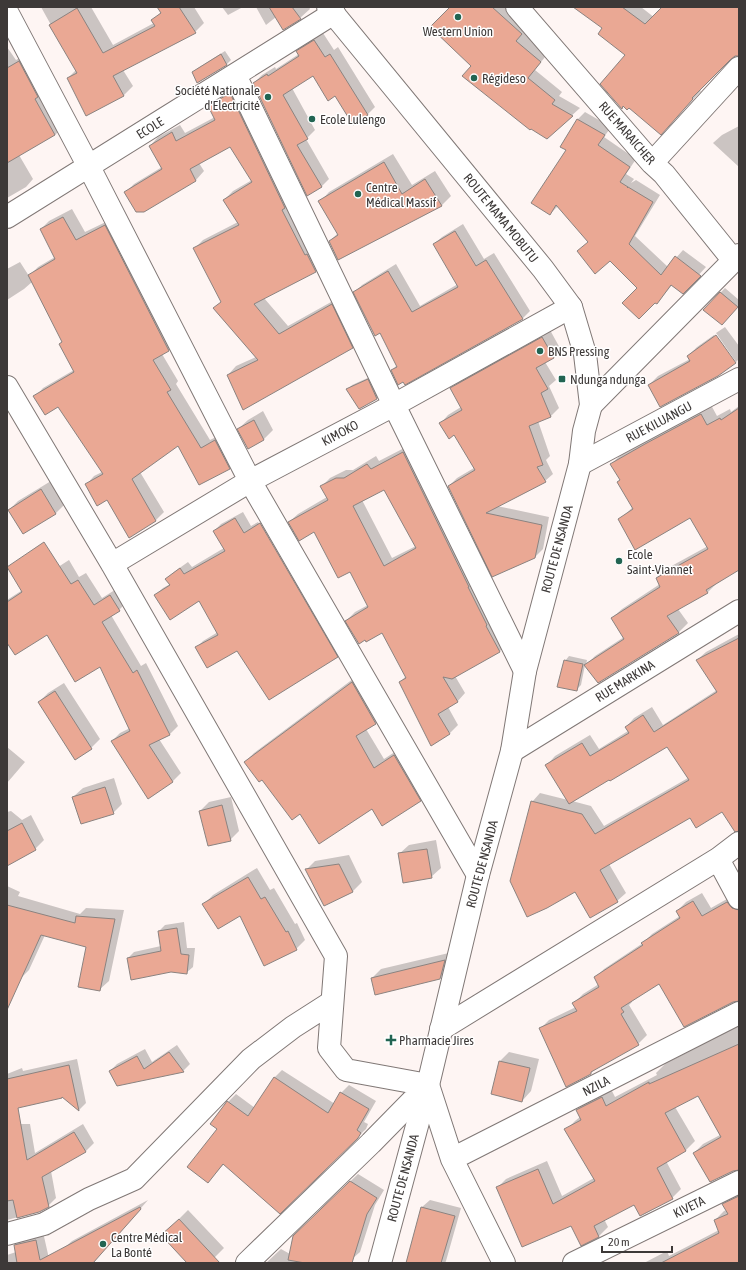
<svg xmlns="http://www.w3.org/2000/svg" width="746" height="1270" font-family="'Asap Condensed',sans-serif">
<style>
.shadow{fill:#0003;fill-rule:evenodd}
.building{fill:#eaa894;stroke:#8b8380;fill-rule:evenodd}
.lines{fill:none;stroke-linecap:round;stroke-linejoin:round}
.minor-casing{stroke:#807876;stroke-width:24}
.tertiary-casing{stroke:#807876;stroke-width:24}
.minor{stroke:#fff;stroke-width:22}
.tertiary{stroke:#fff;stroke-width:22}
.poi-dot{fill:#226452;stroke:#fff;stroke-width:1.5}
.labels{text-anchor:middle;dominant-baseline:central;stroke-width:3;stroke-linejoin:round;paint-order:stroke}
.poi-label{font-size:13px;fill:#3d3938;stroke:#fff;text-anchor:start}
.street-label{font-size:13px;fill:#3d3938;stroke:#fff}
</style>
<rect width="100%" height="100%" fill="#fef5f3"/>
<!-- shadow -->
<path class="shadow" d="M41,7H91L113,45L154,23L153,21L161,12L159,7H194L204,23L195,32L123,70L133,86L124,95L68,78L76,70Z
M222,7H243L228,15Z
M256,7H309L310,9L300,18L276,17L266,25Z
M451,7H509L529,25L523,32L548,53L535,70L562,92L559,96L580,108L547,138Z
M575,7H641L720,69L699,89L701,91L669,126L627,55L604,28Z
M323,33L334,50L338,47L375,107L367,115L336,95L313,75L292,88L315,130L306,139L329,179L321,187L254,83L262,75L275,67L276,69L299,54L298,51L305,43Z
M7,47L16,60L27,54L63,127L55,135L19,155L33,179L26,187L7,198Z
M225,51L231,60L227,64L198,82L193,72L198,68Z
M238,85L324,262L315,271L264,298L288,326L340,297L361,339L352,347L228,375L236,366L256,357L214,309L222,301L195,248L203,240L238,222L224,200L233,191L252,180L230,146L199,163L204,171L196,180L143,211L125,193L134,184L162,167L150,146L158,137L180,125L185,133L215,117L209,106L218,98Z
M585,112L611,127L604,137L636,159L626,174L634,179L631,183L636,180L660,195L635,236L668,267L683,250L706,267L694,280L672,285L657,303L638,288L589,241L558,206L550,214L568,150L562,146L578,119Z
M739,126V167L713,143L722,135Z
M393,154L412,185L435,171L451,196L442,205L339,259L330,241L338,233L320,202L329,192Z
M72,209L85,232L114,218L177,342L169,350L162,354L178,381L176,384L210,440L224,433L238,460L229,468L178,444L140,472L164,512L156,520L129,536L107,499L86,485L94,476L102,472L59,406L35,397L43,388L74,370L60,344L62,341L32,282L24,289L7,300V269L20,262L29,276L38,267L55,257L41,229L49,221Z
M463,224L484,259L494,253L530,311L523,318L405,383L392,370L397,365L380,331L355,292L362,285L396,264L420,306L458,284L434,244L442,237Z
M725,288L739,300V305L727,319L704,310Z
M725,327L739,346V359L736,362L716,333Z
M550,330L561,350L554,358L545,362L556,380L549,386L559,408L551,416L538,421L550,456L546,460L553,474L545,481L497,506L549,517L543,549L535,557L449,486L457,478L474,468L455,434L441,423L448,415L461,407L452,388L460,380Z
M714,335L734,363L649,385L658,376L690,359L688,356L697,347Z
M372,376L381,393L376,398L348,389L352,385Z
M711,405L717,416L730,409L731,412L739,406V569L717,583L707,593L678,609L688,623L678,633L585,665L581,685L576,690L565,661L569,656L587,660L586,665L595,656L624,637L612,618L622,609L660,584L657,578L666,569L708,546L691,516L620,519L633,507L621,480L611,464L621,455L655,434Z
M263,411L273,430L264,439L248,448L238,429L248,420Z
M412,444L508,643L500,651L455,676L465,693L457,702L448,707L458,725L450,733L400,682L406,676L382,631L346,621L355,612L368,605L350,571L315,531L289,522L298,514L327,497L321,487L330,478L346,470H353L376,456L379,461ZM385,488L416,546L392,558L362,500Z
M51,481L65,504L56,513L23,533L9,510L18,501Z
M243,512L251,526L258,522L336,656L196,648L203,641L218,632L199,600L155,595L163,588L170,584L167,579L174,572L188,562L192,567L224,548L214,531L221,524Z
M267,517L344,649L338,656L260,521Z
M69,560L79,577L86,573L102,598L118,588L127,602L119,610L111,615L141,666L146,663L178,726L170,734L159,739L181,773L173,781L148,797L112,741L120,733L130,728L101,665L47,634L7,641V600Z
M739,634V812L722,810L691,817L609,864L626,893L617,901L532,802L540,793L568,800L547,765L555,756L590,735L599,749L628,731L626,727L634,718L652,707L663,725L717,690L697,660L706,652ZM667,745L688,778L604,826L591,806L572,801Z
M361,673L385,713L375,723L366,729L384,759L404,746L430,791L420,800L372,808L300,813L245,762L254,753Z
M64,683L100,739L91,748L39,702L48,693Z
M7,747L25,762L7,783Z
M114,778L122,804L113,813L73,797L83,788Z
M231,797L239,831L230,840L200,811L209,802Z
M11,811L22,820L31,815L44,840L35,849L7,864V812Z
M436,840L441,868L431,877L399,854L409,845Z
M349,855L362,882L353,891L324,905L306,870L315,861Z
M257,868L270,890L274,888L295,924L297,923L305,940L296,949L241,915L204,904L213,895Z
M7,886L20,892L18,896L80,914L86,908L124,910L109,981L99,990L88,947L45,935L29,970L20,979L7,974Z
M702,893L711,908L734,895L739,905V1000L659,982L631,1000L632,1002L629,1005L647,1035L638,1044L596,1068L591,1073L540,1029L549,1020L576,1007L574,1003L583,994L599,984L595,978L604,969L643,943L652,934L680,916L677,911L686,902Z
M184,922L187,948H195L193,967L186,973L128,958L134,952L161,946L159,931L165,925Z
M453,952L449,969L440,978H372L381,969Z
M739,1023V1169L694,1153L703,1144L720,1135L698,1094L675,1107L695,1141L686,1150L666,1161L681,1189L672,1198L634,1204L604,1219L608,1227L599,1236L582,1244L572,1224L497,1188L506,1179L547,1161L562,1196L594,1178L566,1130L575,1121L580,1117L577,1110L586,1101L611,1089L615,1097L657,1075L656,1073L665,1064L701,1045L706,1040Z
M177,1045L190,1064L183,1071H110L117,1064L145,1049L152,1062Z
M509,1052L539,1059L531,1091L522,1101L492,1094L500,1061Z
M77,1059L86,1103L79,1110L63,1096L62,1097L7,1109V1074L22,1068L23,1071Z
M282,1070L335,1104L341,1093L349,1085L376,1101L364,1122L368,1124L366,1129L323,1170L224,1164L208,1182L218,1128L225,1105L236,1094L255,1108L274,1078Z
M7,1124H30L35,1153L83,1124L94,1143L86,1151L51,1171L56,1198L48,1206L30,1214L7,1220Z
M358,1174L384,1190L375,1205L360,1252L352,1259L351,1263H266L281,1249L290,1254L294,1236Z
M739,1192V1263H644L667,1251L669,1256L719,1230L715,1220L724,1211L727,1210L723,1204L732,1195Z
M148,1200L93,1263H73L64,1248L72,1241Z
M430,1200L461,1208L446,1261L445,1263H409L407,1260L422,1207Z
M188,1210L224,1248L209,1263H189L172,1226Z
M43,1232L50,1263H7V1255L16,1252L15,1245L23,1238Z"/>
<!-- building -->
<path class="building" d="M157,7H179L196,33L113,76L124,96L86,116L67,78L77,73L49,25L77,8L103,53L155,26L151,20L161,13Z
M269,7H292L301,19L283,30Z
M450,7H492L522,34L516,41L541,62L528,78L555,100L552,104L573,116L547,139L531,129L530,130L462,76L471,66L430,27Z
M573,7H622L645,24L662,7H739V56H735L730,60L692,98L693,99L661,135L629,108L627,110L623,106L622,109L600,84L625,55L598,34L602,28Z
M314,40L325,57L330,54L368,115L353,125L335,96L328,101L313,76L283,95L308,139L297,145L322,187L307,196L253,83L267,74L268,76L299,56L296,51Z
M221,54L227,65L197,83L192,72Z
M19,61L38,97L35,99L55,135L7,163V68Z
M230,93L285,208L282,210L305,255L307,254L316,272L254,304L279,334L332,304L353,348L243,410L227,375L258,360L213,308L221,302L193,248L239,225L223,200L252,182L230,147L190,169L196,181L144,212H136L124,192L162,169L149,146L172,132L176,141L215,120L208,106Z
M577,119L605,135L598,145L630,167L620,182L628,187L627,188L628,187L653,202L629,244L661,275L675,256L701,276L683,294L671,285L657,304L655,303L639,319L622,303L637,288L610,261L595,274L577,251L588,242L556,205L550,215L531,203L566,150L560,147Z
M384,162L402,194L425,179L442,206L338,260L329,241L338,235L318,201Z
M63,217L76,240L105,225L169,351L153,360L171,390L167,392L201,448L215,440L230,469L199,485L178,446L132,479L156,521L129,538L107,500L97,506L85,484L103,474L58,407L45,415L33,396L74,372L59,344L62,342L28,275L55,259L40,229Z
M455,231L476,266L486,260L523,319L405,385L403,382L398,385L391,370L397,367L380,333L375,336L353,292L388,271L412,312L458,287L433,244Z
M720,292L738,307L722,325L703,310Z
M716,335L736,363L718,376L660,407L648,385L690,361L687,356Z
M542,337L554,358L536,368L548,389L541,393L551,417L529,426L543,465L537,467L546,482L486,513L542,525L535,558L492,577L448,486L475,470L454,435L449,439L439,423L462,410L450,388Z
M368,379L377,399L359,409L346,389Z
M739,408V570L706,590L708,593L667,616L679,633L598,683L584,665L624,639L611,618L660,587L656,578L708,549L690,518L635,550L618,519L633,509L617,482L620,480L610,464L645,444L701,414L707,425L720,418L721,420Z
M254,420L264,440L248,449L237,429Z
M403,452L469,587H468L487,625L486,626L500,652L452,679L443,677L458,702L438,714L450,734L431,746L399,682L406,678L382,633L366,642L365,640L359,644L345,621L368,607L350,572L338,578L314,532L299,541L288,522L328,500L320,486L336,478H344L367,464L371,469ZM384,490L416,548L384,566L353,506Z
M41,489L56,514L23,534L8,510Z
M235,518L244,533L260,523L338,657L269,700L237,651L207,668L195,647L218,635L199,601L170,620L154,595L170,585L165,579L180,568L184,574L225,551L213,531Z
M44,542L71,584L78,580L94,605L110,595L120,611L102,622L133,673L137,670L170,735L149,745L173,782L148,799L111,741L130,731L100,667L75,682L47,635L15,655L7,643V602L22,592L7,567Z
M739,638V831L735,832L722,812L696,828L690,818L600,870L618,902L590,918L575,892L547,908L527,917L510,881L531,801L582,814L595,834L689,780L667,747L610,781L609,780L569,804L545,765L582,743L590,756L629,733L625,727L643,715L654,732L717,692L696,660Z
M564,660L583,664L577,691L557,687Z
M352,682L376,724L356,736L374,768L394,755L421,801L382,826L372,809L319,844L300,814L292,820L262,780L259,782L244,762Z
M55,691L92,749L75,760L38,702Z
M105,787L114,814L81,824L72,797Z
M222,805L231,841L208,846L199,811Z
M22,823L36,850L7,866V831Z
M427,849L432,878L403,883L398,853Z
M339,864L353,892L324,906L305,869Z
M248,877L261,899L265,897L286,932L288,931L297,950L264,966L240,916L218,929L202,904Z
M693,901L702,916L727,902L732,908L739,910V1001L733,1002L684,1027L659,984L621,1008L624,1012L621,1014L639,1045L591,1072V1074L566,1087L539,1028L577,1011L572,1003L599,987L594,977L643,945L641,943L680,918L676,911Z
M7,905L75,923L76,916L115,919L100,991L78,987L86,947L41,935L7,1010Z
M177,928L181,954L189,955L187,974L171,972L131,980L127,958L161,951L158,931Z
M445,960L440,979L375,995L371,978Z
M739,1044V1170L733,1171L710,1182L693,1153L721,1137L698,1096L665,1113L686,1151L657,1168L673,1199L640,1216L634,1205L594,1226L599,1237L581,1246L571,1226L522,1247L496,1187L538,1169L553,1204L595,1181L564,1129L581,1120L576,1110L602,1097L606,1106L649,1082V1084Z
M169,1052L184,1072L117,1086L109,1071L137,1056L144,1069Z
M499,1061L530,1068L522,1102L491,1094Z
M69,1065L79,1111L62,1097V1098L18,1108L27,1160L74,1132L86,1152L42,1177L49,1207L39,1212L17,1218L13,1200L7,1201V1079Z
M274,1077L328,1113L340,1092L369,1109L357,1130L361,1133L358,1138L280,1214L223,1164L208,1183L187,1167L217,1129L210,1124L225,1104L227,1101L248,1116Z
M350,1181L377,1198L367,1214L352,1263H305L288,1260L293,1236Z
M739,1196V1263H661L719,1233L714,1220L728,1214L722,1204Z
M140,1207L141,1209L93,1263H17L14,1245L36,1240L40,1260Z
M421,1207L455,1216L441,1263H406Z
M179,1219L220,1263H187L161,1235Z"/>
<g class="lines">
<!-- minor casing -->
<g class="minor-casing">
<path id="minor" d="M517,7L652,163L664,174L734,261
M7,12L89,167L250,481L478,875
M235,75L394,405L525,671
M652,163L739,68
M7,217L334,13
M7,387L112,564L336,956L329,1048L346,1070L428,1085
M591,405L739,255
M580,464L739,379
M112,564L250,481L394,405L571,307
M512,751L739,611
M718,859L739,898
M441,1029L718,859L739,843
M428,1085L452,1159L504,1263
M452,1159L739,1013
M7,1234L44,1224L89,1199L134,1179L251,1059L293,1027L332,1002
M247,1263L371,1143L428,1085
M574,1263L739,1182"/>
</g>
<!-- tertiary casing -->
<g class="tertiary-casing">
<path id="tertiary" d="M328,7L543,269L571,307L585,354L591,405L584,431L580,464L525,671L512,751L478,875L428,1085L380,1263"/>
</g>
<!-- minor -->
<use href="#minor" class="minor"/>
<!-- tertiary -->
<use href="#tertiary" class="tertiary"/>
</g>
<!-- markers -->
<g class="poi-dot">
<circle cx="458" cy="17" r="4"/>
<circle cx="474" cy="78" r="4"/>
<circle cx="268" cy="97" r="4"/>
<circle cx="312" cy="119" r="4"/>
<circle cx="358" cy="194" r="4"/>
<circle cx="540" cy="351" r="4"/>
<rect x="558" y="375" width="8" height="8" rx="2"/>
<circle cx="619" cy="561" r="4"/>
<path d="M389 1034h4v4h4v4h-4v4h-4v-4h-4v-4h4z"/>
<circle cx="103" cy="1244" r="4"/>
</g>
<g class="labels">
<!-- poi labels -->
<g class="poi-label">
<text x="458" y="31" text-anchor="middle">Western Union</text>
<text x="482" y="78">Régideso</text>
<text x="260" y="90" text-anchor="end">Société Nationale<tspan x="260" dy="15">d'Electricité</tspan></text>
<text x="320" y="119">Ecole Lulengo</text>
<text x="366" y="187">Centre<tspan x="366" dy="15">Médical Massif</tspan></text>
<text x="548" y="351">BNS Pressing</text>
<text x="570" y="379">Ndunga ndunga</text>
<text x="627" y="554">Ecole<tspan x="627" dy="15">Saint-Viannet</tspan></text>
<text x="399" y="1040">Pharmacie Jires</text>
<text x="111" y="1237">Centre Médical<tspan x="111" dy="15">La Bonté</tspan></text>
</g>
<!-- street labels -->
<g class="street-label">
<text transform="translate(150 128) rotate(-32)">ECOLE</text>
<text transform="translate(627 133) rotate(49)">RUE MARAICHER</text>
<text transform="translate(501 218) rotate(51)">ROUTE MAMA MOBUTU</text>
<text transform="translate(659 422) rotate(-28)">RUE KILUANGU</text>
<text transform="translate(340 433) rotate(-28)">KIMOKO</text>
<text transform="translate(557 549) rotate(-75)">ROUTE DE NSANDA</text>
<text transform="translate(625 681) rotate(-32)">RUE MARKINA</text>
<text transform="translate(482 864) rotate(-75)">ROUTE DE NSANDA</text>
<text transform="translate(596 1086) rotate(-27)">NZILA</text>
<text transform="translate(403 1178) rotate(-75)">ROUTE DE NSANDA</text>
<text transform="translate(689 1207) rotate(-26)">KIVETA</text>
</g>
</g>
<!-- border -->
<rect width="746" height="1270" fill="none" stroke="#3d3938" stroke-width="16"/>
<!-- scale -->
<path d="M602 1246v6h70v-6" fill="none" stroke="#3d3938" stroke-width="2"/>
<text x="608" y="1246" font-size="12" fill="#3d3938" stroke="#ffffff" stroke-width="3" paint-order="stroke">20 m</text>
</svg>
